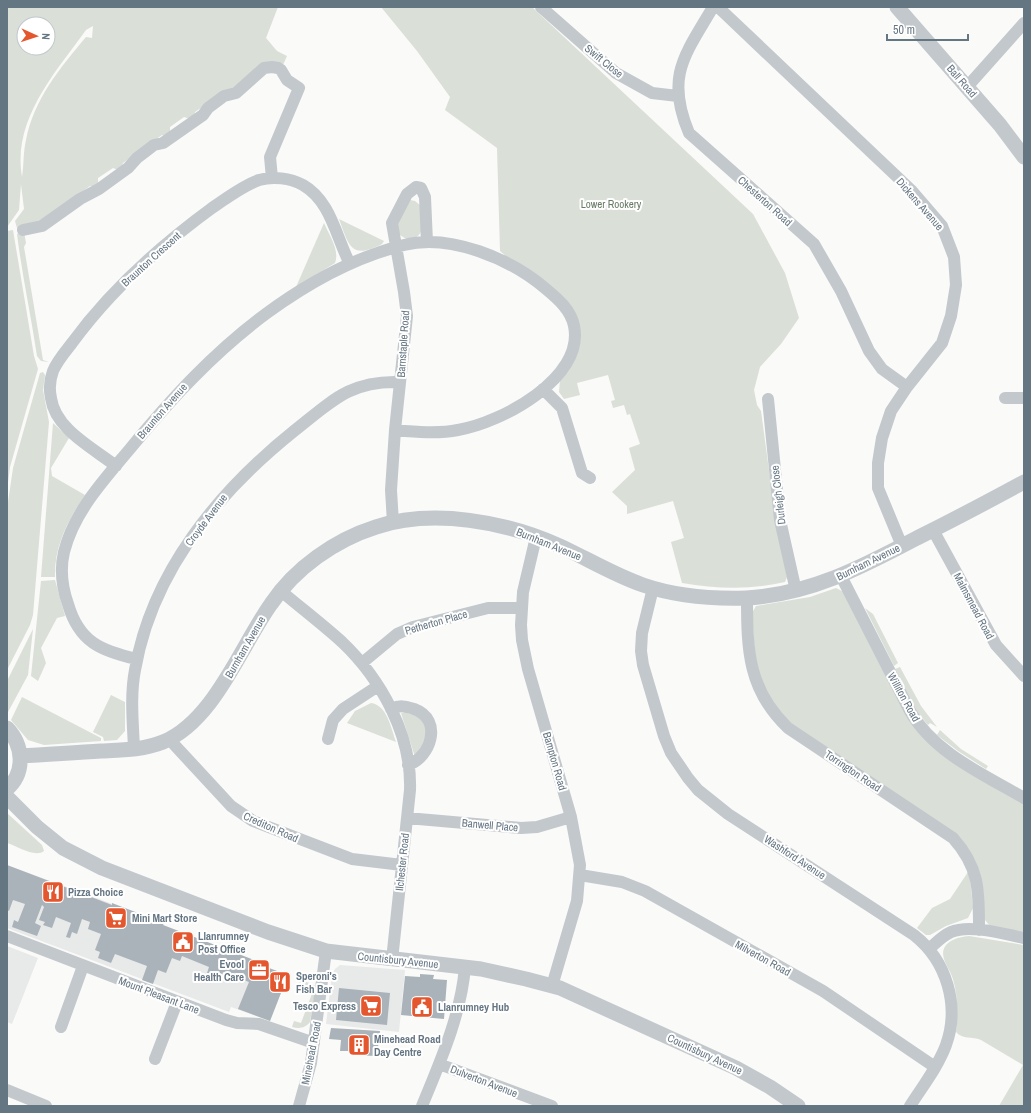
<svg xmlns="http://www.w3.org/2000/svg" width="1031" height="1113" font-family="'Archivo Narrow',sans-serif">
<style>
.built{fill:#e8e9e9}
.green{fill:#dadfd7;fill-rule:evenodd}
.building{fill:#aab3b9}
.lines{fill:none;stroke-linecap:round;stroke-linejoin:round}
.minor{stroke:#c3c8cc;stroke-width:12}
.tertiary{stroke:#c3c8cc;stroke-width:15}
.labels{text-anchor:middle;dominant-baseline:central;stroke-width:4;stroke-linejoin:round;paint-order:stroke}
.street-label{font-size:11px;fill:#657683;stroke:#fff}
.park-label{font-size:11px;fill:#687a64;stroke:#fff}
.poi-label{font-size:11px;font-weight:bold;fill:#657683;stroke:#fff;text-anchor:start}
</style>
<rect width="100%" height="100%" fill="#fafaf8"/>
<!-- built -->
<path class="built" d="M7,865L164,923L163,925L267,965V967L288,975L270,1021L231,1007L229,1012L7,928Z
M7,946L38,958L12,1024L7,1022Z
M340,965L405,970L399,1032L326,1024L332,975L335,969Z"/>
<!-- green -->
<path class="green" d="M7,7H278L266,38L277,51L287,56L283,65L236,88L226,90L195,112L194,117L190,119L184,117L170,127V134L167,137L162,135L123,163L122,168L118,170L113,168L98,178V184L94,187L90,186L40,222L18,229L17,228L15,221L24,209L21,184L19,210L7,227ZM24,24H48V48H24ZM93,26L92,38L86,37C60,68 34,99 26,140C23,153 24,165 22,177C12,120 55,73 86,30Z
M381,7H532L753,214L785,273L799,318L781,344L760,367L754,390L757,405L761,411L773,500L787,577L785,582C751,590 717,589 682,583L671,542L684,538L673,501L627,514V506L612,492L635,470L629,448L640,444L630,414L627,415L624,405L613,408L611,401L615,400L608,375L577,383L580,395L564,399L559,392L560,380L567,369L573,313L500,251L497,148L445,110L450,97L417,51Z
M410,200L415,201L421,206L422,230C416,242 407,242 398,233L397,222Z
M339,219L384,241L382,244C351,260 349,246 339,219Z
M324,223C329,235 340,250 335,263L296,287Z
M13,230L34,356L38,369L10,467L7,490V231Z
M20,232H24L26,243L24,247L43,360L49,362L41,361L37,356C31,315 22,275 17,234Z
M43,372L45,375L43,390L49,422L33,615L30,625L7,670V509L13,468L40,373Z
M53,423L69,438L51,468L52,476L85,495C68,520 54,546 55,577H41Z
M55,580L65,616L57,618L41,648L46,663L38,681L31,676L41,581Z
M836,588L846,593L909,718L1024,802V935L990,926L985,920L974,860L798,730L773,705L756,670L752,613L756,606L810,597Z
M865,608L873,614L898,663L894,666Z
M33,629L28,675L7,714V681Z
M900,667L921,706L937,727L930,723L928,725L917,712L895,669Z
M111,695L125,702V731L117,740L104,741L103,737L93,732Z
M22,697L101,738V741L44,745L28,740L11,720Z
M371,703C387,705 391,728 396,742L347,723L355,711Z
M405,712C435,721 428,736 415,757L401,713Z
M940,730L961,749L988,766L986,769L958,751L937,735Z
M7,813L42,845L44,851C35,858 17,846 7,843Z
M968,872L970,877L973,908L968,918L946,926L930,935H926L917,928L932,908L950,899Z
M969,936L1024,945V1106H999L1023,1065L981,1040C972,1036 963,1040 956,1032C958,1014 958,996 953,979C951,972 946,966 944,959C939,943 956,937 969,936Z
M297,978L316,986L310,1022C305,1028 300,1029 292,1027L294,1021L301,1023L313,991L306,988L305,984L299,982Z"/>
<!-- building -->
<path class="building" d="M7,865L99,900L112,905V903L164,923L163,925L267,965L266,967L288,975L270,1021L238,1009L249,982L223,972L220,981L206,976L209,967L182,956L180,961L172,958L166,973L158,970L153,984L142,980L147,966L115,954L111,963L98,958L100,952L95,950L101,934L88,929L90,922L82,919L77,934L72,932L70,938L66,937L71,923L56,917L52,928L43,925L45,922L39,920L44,907L42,905L35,923L41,926L37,936L12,927L14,920L18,922L25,904L13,900L9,911L7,910Z
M420,974L434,975L433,979L447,980L444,1019L401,1015L405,976L420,977Z
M339,988L390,993L387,1025L336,1020Z
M331,1028L380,1031L377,1056L350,1055V1051H340L341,1040L329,1039Z"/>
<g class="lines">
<!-- minor -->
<path class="minor" d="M541,7L616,73L652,93L678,96
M713,7C685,55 665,76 689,133L814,244L841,291L869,351L882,369L907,387
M718,7L911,190L942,226L954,257L956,285L951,316L942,343L907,387L891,411L882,438L878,463V488L902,546
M967,87L1024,23
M23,230L42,226L80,199L99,189L128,168L137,158L154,145L163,143L203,115L208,108L224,96L236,93L264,68L272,67L278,68L281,70L287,80L299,88L270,157L272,178
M543,389L562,408L582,473L590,478
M1005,398H1024
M768,399L780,520L796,591
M116,466C93,448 55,429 51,398C49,389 50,379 53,371C57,361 65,352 72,343C110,291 160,246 212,208C227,198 242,186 259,180C273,176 290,178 303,185C331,201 336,237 350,264
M393,523L391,490L395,430L407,316L404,292L392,223L407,194L416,187L421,188L425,197L427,242
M933,530L996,645L1024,676
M536,537L523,592L521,625L522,640L528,669L571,817L580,865L577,901L552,986
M841,576L910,711C934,753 983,774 1024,798
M653,588L642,633L641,651L643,665L664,736L671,753L688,778L698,790L728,814L914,935C947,961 960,1006 946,1045C938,1067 922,1087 910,1106
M281,591C301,608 322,624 342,642C381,679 412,735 410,790L392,960
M747,598C747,650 748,690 788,728L953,838C980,868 979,892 979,930
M137,659C101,651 79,642 68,604C62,587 60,569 64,552C74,512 103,481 129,450C171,399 214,352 267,313C308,283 355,257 404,245C450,233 511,259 546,289C558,299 571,310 574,326C585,378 501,423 458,430C438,434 416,432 395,430
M362,663L397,634L413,627L488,608H522
M391,709C400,705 405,706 414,709C444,720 430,758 408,765
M169,739L231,806L253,821L352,859L402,865
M328,739L333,720L343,709L378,686
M134,749C133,723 130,696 135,670C152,572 218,492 294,431C331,402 350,380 400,382
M407,818L521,828L537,827L571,817
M580,875L622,882L645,891L823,991L935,1067
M7,936L226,1020L237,1023L259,1024L314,1043
M929,949C936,943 942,936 951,932C970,924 1004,934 1024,938
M61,1027L83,966
M155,1059L177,1002
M439,1064L552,1106
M7,1090L46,1106
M299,1106L311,1063L326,951
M422,1106C440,1062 461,1015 465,967"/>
<!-- tertiary -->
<path class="tertiary" d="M897,7L1000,125L1024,157
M7,728C23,745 26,772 7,789
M21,756C47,754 74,753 101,751C122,750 143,750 163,742C214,721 241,646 271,604C295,568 335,540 376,527C433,508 507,522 560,546C588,559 614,575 643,585C675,596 712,599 746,598C809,595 862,567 917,538C953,520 989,501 1024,482
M7,797L37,827L63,848L102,868L268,932L326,951L481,969L526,979L560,988L736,1068L770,1087L798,1106"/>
</g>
<!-- icons -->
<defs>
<g id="restaurant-square" transform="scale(1.15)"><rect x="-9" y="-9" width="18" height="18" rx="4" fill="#e4572e" stroke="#fff"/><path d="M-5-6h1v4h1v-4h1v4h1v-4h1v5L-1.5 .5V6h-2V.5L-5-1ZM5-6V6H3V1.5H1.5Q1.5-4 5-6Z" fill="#fff"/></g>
<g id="supermarket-square" transform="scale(1.15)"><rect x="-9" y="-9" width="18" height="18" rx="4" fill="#e4572e" stroke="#fff"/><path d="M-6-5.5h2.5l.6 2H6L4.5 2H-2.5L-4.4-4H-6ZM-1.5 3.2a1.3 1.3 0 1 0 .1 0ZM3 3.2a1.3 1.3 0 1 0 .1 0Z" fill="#fff"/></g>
<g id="civic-square" transform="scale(1.15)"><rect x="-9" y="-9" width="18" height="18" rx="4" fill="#e4572e" stroke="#fff"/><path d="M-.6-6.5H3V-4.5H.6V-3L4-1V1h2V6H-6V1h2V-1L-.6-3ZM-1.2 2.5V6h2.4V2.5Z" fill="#fff"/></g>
<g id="office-square" transform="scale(1.15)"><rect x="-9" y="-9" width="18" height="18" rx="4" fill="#e4572e" stroke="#fff"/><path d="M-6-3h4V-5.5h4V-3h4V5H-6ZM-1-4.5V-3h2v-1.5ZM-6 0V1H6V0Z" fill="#fff"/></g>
<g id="building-square" transform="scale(1.15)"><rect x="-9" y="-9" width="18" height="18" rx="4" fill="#e4572e" stroke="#fff"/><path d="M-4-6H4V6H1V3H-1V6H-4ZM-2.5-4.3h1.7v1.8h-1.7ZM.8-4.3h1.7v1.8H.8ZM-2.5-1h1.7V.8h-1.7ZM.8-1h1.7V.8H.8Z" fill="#fff"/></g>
</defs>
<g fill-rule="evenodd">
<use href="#restaurant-square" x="53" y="892"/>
<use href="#supermarket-square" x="116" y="918"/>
<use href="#civic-square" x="183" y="942"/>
<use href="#office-square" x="259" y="970"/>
<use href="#restaurant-square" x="280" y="982"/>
<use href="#supermarket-square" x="371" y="1006"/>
<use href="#civic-square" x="422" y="1007"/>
<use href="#building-square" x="359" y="1045"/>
</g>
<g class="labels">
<!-- street labels -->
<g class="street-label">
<text transform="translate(604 61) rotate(39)">Swift Close</text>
<text transform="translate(962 81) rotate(49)">Ball Road</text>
<text transform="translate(765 201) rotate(42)">Chesterton Road</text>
<text transform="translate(920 204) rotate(49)">Dickens Avenue</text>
<text transform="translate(151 259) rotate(-42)">Braunton Crescent</text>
<text transform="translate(403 344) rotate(-86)">Barnstaple Road</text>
<text transform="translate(162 411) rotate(-49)">Braunton Avenue</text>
<text transform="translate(778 495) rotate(-97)">Durleigh Close</text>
<text transform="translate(206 520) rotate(-53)">Croyde Avenue</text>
<text transform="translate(549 544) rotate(22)">Burnham Avenue</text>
<text transform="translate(868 562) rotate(-26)">Burnham Avenue</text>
<text transform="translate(974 606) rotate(62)">Malmsmead Road</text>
<text transform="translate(436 622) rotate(-16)">Petherton Place</text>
<text transform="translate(245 647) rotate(-60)">Burnham Avenue</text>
<text transform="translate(904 697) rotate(61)">Williton Road</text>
<text transform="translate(555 761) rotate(74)">Bampton Road</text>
<text transform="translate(853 771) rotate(34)">Torrington Road</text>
<text transform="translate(490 825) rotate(5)">Banwell Place</text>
<text transform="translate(271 827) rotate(24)">Crediton Road</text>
<text transform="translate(795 857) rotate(33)">Washford Avenue</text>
<text transform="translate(402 862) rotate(-84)">Ilchester Road</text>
<text transform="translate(763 958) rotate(29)">Milverton Road</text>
<text transform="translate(398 960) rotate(6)">Countisbury Avenue</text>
<text transform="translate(159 995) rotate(21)">Mount Pleasant Lane</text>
<text transform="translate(311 1053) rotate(-79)">Minehead Road</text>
<text transform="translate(705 1054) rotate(25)">Countisbury Avenue</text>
<text transform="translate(484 1081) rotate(21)">Dulverton Avenue</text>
</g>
<!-- park labels -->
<g class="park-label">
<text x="611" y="204">Lower Rookery</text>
</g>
<!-- poi labels -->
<g class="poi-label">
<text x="68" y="892">Pizza Choice</text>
<text x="132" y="918">Mini Mart Store</text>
<text x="198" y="936">Llanrumney<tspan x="198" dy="13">Post Office</tspan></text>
<text x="244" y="964" text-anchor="end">Evool<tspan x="244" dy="13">Health Care</tspan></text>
<text x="296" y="976">Speroni's<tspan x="296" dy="13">Fish Bar</tspan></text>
<text x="356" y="1006" text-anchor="end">Tesco Express</text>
<text x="438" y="1007">Llanrumney Hub</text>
<text x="374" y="1039">Minehead Road<tspan x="374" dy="13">Day Centre</tspan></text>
</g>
</g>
<!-- border -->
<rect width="1031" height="1113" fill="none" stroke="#657683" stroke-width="16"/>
<!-- north arrow -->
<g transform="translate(36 36) rotate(93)"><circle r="19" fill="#ffffff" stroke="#c1c8cd"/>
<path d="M0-3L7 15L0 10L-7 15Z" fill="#e4572e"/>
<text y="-6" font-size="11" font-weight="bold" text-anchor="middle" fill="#657683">N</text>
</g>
<!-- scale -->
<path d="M887 34v6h81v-6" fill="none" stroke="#657683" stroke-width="2"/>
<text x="893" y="34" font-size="12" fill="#657683" stroke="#ffffff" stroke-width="3" paint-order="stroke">50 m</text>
</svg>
